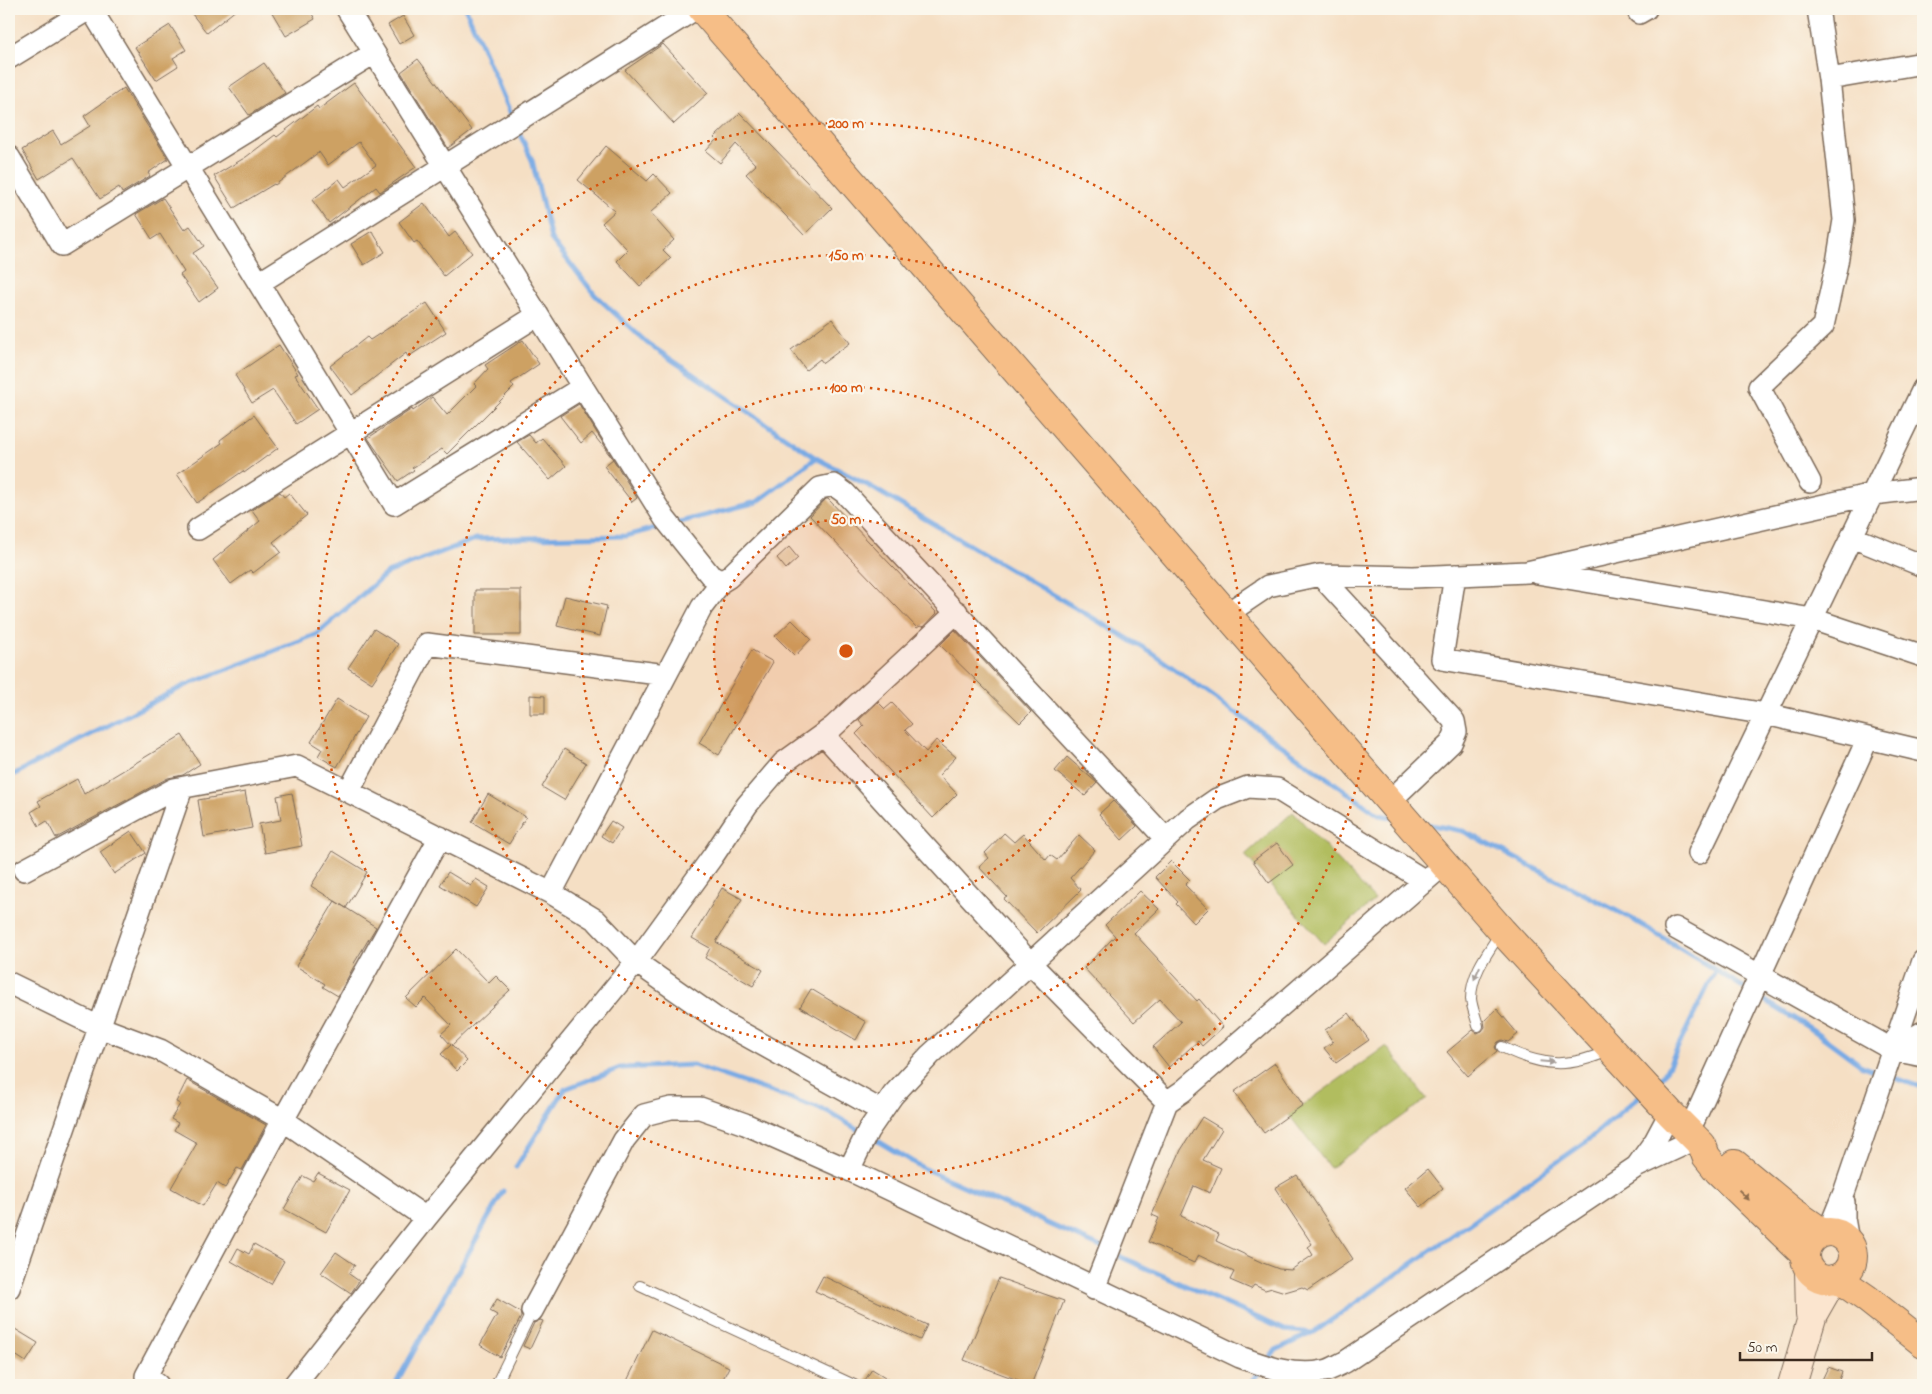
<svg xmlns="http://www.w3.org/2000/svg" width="1932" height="1394" font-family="'Indie Flower',sans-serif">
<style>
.green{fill:#b1bd5e;stroke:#76743e}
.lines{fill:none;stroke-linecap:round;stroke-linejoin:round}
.stream{stroke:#79aae4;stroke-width:5}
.building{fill:#cda163}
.lane-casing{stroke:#7c6958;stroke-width:12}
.street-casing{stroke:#7c6958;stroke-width:24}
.secondary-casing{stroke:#7c6958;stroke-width:30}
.primary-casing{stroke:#7c6958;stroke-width:30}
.lane{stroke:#fff;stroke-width:10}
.street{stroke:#fff;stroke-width:21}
.secondary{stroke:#fbe5cf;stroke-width:28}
.primary{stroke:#f6be87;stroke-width:28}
.oneway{fill:#a79f9a}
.oneway2{fill:#8f6d4d}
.ring{fill:none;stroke:#d7540e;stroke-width:2.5;stroke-dasharray:2.5 5}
.centre{fill:#d7540e;stroke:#fbf7ec;stroke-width:2.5}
.ring-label{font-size:15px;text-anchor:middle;font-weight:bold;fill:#d7540e;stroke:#fbf7ec;stroke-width:4.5;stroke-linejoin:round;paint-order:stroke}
</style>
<rect width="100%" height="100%" fill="#fbf7ec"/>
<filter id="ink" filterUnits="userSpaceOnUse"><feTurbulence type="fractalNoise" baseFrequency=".02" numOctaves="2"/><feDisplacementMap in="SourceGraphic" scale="10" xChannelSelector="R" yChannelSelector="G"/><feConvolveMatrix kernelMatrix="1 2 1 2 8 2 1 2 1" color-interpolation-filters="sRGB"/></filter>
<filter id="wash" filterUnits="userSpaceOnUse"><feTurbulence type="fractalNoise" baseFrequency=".0096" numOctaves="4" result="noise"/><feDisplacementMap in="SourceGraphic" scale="20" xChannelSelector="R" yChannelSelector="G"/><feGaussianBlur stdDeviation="1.12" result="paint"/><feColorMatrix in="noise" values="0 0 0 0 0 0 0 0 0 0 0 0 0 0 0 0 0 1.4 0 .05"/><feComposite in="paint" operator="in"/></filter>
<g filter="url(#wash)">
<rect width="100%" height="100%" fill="#f5dfc4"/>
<!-- green -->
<path class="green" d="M1293,812L1375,900L1324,944L1245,855Z
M1386,1046L1427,1099L1330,1168L1289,1115Z"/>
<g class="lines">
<!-- stream -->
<path class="stream" d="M466,9L513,119
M516,126L532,160L551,239L595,295L647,343L816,458L871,487L1152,653L1379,815L1391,817
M676,523L757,502L816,458
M9,777L184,686L317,634L387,573L476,539L626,536L663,526
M1421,823L1463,831L1632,919L1748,990
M1757,996L1813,1030L1862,1066L1881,1073
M1889,1076L1923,1088
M1654,1084L1664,1075L1716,970
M871,1137L921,1167L1105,1249
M516,1167L565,1089L620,1068L693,1065L827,1111L862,1132
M1112,1253L1285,1330L1313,1333L1587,1141L1642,1094
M1268,1361L1276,1350L1312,1333
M395,1385L503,1191
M1249,1385L1261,1370"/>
</g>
<g id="blocks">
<!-- building -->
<path class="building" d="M188,9H237L207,33Z
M270,9H309L315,19L286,36Z
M403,16L414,35L399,44L388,25Z
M170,25L186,50L173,58L178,66L156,80L135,47Z
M663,44L708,93L674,124L625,70Z
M418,59L472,130L448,148L401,72Z
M264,63L285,93L249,115L229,87Z
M354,83L416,167L380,192L376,187L329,223L312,200L339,179L345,187L376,165L359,142L328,165L319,152L275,185L274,184L234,208L214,176L246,157L275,135L277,137L317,106L319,109Z
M124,88L168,159L148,173L150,176L122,193L119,187L100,199L73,158L39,179L22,150L53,131L61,144L90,126L84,116Z
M740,113L832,208L804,235L746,174L756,165L736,144L720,163L706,151L716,140L714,138Z
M606,146L647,181L654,174L672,193L650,213L674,240L663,250L671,258L640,286L617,261L628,250L602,223L615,211L578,180Z
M163,198L184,230L190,226L204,246L193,253L218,288L199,302L180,275L184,272L160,234L152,239L136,214Z
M424,203L449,237L455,232L472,253L444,276L417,241L414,243L399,222Z
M372,231L385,252L364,265L351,244Z
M427,303L446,332L408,357L406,353L352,395L330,366L367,337L370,340Z
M832,319L850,343L823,363L820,359L806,370L791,350Z
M523,340L539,364L511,383L514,387L447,454L442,449L412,468L414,470L398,481L368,438L412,409L413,411L432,397L447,415L476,386L474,384L488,369L485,365Z
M279,345L298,374L295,375L318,409L296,424L273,390L252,403L235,375Z
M579,404L637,498L632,502L604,466L613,459L592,433L581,443L560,416Z
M254,415L278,448L244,473L243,471L197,503L177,474L222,443L220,440Z
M529,435L536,443L542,438L566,466L550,480L517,442Z
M280,492L284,497L289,493L307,515L273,542L281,552L253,573L250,570L231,584L213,560L260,521L252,510Z
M826,499H828L937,613L922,627L920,626L917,628L810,516Z
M789,547L798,558L786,569L777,558Z
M475,590H521V635H475Z
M565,596L607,606L600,636L557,626Z
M792,620L811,639L795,656L775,636Z
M374,629L398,644L372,683L348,668Z
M955,630L1031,712L1020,723L940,645Z
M752,650L773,662L719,755L699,743Z
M530,695L545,696V714H530Z
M337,699L366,717L337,767L318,756L322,749L311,742Z
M878,702L885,709L892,703L912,724L905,730L926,752L936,740L956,757L939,775L957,794L933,818L856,734L864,726L859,720Z
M182,735L200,764L183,775L168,778L56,838L47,821L39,826L31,812L41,806L38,801L77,779L84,794Z
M564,749L586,763L564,800L542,787Z
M1067,757L1097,783L1085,796L1055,771Z
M245,792L252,828L204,837L198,800Z
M292,793L302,846L265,853L259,824L281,820L277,796Z
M488,794L526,817L509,844L472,822Z
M1113,801L1137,826L1122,840L1099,814Z
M611,821L622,828L612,843L601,836Z
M131,831L146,853L114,874L100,852Z
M1004,833L1014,842L1023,834L1046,860L1050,855L1057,860L1079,835L1095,850L1070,878L1081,890L1037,933L1004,899L1007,897L979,867L989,858L985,853Z
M1277,843L1293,865L1269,883L1253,861Z
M333,851L367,872L346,908L311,886Z
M1171,861L1190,880L1185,885L1208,909L1194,923L1176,904L1178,902L1155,877Z
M448,872L471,886L476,879L489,887L476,907L440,885Z
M722,888L742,899L716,942L763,970L753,986L705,958L710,948L692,938Z
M1140,891L1159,909L1134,933L1197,1001L1199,999L1223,1027L1202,1046L1198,1041L1169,1067L1153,1047L1181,1022L1160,999L1134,1022L1084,968L1115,936L1105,925Z
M335,901L376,927L353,965L354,966L338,996L323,987L325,984L296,966Z
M456,949L489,983L496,976L510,990L452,1045L467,1061L457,1071L441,1054L451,1045L441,1034L451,1025L425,998L416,1007L406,998Z
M811,989L866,1022L856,1040L800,1007Z
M1497,1009L1518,1034L1508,1042L1502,1040L1498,1042L1495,1047L1497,1051L1468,1076L1447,1052L1473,1030L1477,1033L1482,1031L1485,1027L1484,1021Z
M1349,1013L1369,1040L1336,1063L1324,1048L1333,1042L1325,1030Z
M1275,1063L1303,1105L1264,1133L1234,1092Z
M187,1080L266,1125L242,1170L237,1168L225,1188L217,1183L203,1206L171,1188L197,1143L174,1130L178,1123L171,1119L180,1104L176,1102Z
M1202,1117L1222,1129L1203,1160L1221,1168L1210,1193L1194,1186L1181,1216L1219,1234L1216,1241L1263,1263L1279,1269L1291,1270L1313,1255L1308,1247L1312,1244L1275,1188L1297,1175L1353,1259L1308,1290L1302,1287L1285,1292L1272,1288L1265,1290L1254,1285L1251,1289L1230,1280L1234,1272L1198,1255L1194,1263L1148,1242L1159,1218L1152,1215L1181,1150Z
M1428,1169L1443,1188L1421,1207L1405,1188Z
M318,1173L350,1190L326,1232L284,1209L303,1176L313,1181Z
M254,1244L284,1261L271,1284L231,1261L238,1248L249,1254Z
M336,1252L355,1265L349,1274L359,1281L351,1293L321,1273Z
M823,1276L927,1325L920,1340L815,1291Z
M999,1278L1064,1301L1031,1385L964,1360Z
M497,1299L520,1312L521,1317L500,1357L480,1345L497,1315L490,1311Z
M540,1320L543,1321L530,1349L523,1346L534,1323Z
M15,1329L38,1343L26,1362L9,1351V1340Z
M652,1330L729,1367L720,1385H625Z
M1828,1367L1842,1372L1837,1385H1829L1821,1382Z
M872,1369L898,1385H862Z"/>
</g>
</g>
<g filter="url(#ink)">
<use href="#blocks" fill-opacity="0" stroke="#7c6958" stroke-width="1"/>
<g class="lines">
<!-- lane casing -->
<g class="lane-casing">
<path id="lane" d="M1478,1026C1476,1017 1472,1008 1471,999C1471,974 1488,952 1501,932
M1502,1047C1542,1067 1569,1069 1610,1050
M640,1286L854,1385
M496,1385L532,1311"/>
</g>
<!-- street casing -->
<g class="street-casing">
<path id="street" d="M91,9L394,504L583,387
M347,9L665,519L710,575L721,582
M1639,13L1646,9
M9,58L89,9
M1829,79L1923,63
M9,157L62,245L374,53
M259,283L695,9
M1810,482L1759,387L1823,326L1837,263L1844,220L1829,79L1818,9
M198,529L538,315
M1852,537L1923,566
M1537,573L1812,619L1923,656
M1320,575L1454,721L1456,732L1451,743L1390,801
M1455,575L1442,659L1766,714L1923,751
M1228,613L1268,586L1320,575L1413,577L1527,572L1873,494L1923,488
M823,734L1031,964L1167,1102
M349,791L427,644L666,675
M1699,853L1923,389
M24,870L174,789L297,766L551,893L596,920L636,962L720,1021L882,1111
M551,893L702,607L721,582L729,577L820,488L834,485L845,493L1166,839
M1675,928L1893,1050
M9,983L99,1027L160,1050L283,1120L426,1218
M1923,1032L1893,1050L1923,1056
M1689,1131L1868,738
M1637,1166L1655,1141L1670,1113
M849,1170L868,1131L893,1095L930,1055L1188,819L1217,799L1248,787L1277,789L1425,881
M1844,1202V1218L1848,1241
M1828,1232L1845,1190L1923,961
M9,1288L182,788
M1094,1289L1167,1102L1183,1091L1434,873
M532,1311L624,1140L644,1115L671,1108H700L745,1124L849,1170L1240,1357C1267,1367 1294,1377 1324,1371C1331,1370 1338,1365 1345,1362L1636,1167L1696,1139
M158,1385L146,1376L283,1120L440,837
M294,1385L426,1218L636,962L713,856L747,805L783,763L833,727L957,612"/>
</g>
<!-- secondary casing -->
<g class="secondary-casing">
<path id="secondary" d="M1809,1270L1810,1315
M1792,1385L1813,1314L1833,1279"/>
</g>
<!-- primary casing -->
<g class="primary-casing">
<path id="primary" d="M702,9L1502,931L1670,1113L1702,1145L1706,1156L1718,1171L1805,1255
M1735,1164L1792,1211L1822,1232
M1805 1256a24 24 0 1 1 48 0a24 24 0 1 1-48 0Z
M1837,1278L1866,1298L1923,1343"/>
</g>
<!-- lane -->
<use href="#lane" class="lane"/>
<!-- street -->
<use href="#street" class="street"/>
<!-- secondary -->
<use href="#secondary" class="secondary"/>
<!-- primary -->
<use href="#primary" class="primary"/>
</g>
<!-- one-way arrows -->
<defs><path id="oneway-solid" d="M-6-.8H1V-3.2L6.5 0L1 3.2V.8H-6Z" transform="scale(1.25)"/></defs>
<g class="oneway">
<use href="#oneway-solid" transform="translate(1477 973) rotate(114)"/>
<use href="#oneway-solid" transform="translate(1547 1062) rotate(5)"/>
</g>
<use class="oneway2" href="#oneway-solid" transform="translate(1744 1195) rotate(44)"/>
</g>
<!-- distance rings -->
<circle cx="846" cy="651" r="132" fill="#d7540e" fill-opacity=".12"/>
<g class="ring">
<circle cx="846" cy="651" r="132"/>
<circle cx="846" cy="651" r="264"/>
<circle cx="846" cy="651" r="396"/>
<circle cx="846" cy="651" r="528"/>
</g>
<circle cx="846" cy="651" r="8" class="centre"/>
<g class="ring-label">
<text x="846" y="128">200 m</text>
<text x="846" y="260">150 m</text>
<text x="846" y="392">100 m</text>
<text x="846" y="524">50 m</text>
</g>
<!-- margin -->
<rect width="1932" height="1394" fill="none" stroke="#fbf7ec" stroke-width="30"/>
<!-- scale -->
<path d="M1740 1352v8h132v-8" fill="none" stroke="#3b2a1e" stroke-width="2.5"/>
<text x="1747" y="1352" font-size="15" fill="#3b2a1e" stroke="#fbf7ec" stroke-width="4" paint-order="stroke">50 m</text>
</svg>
